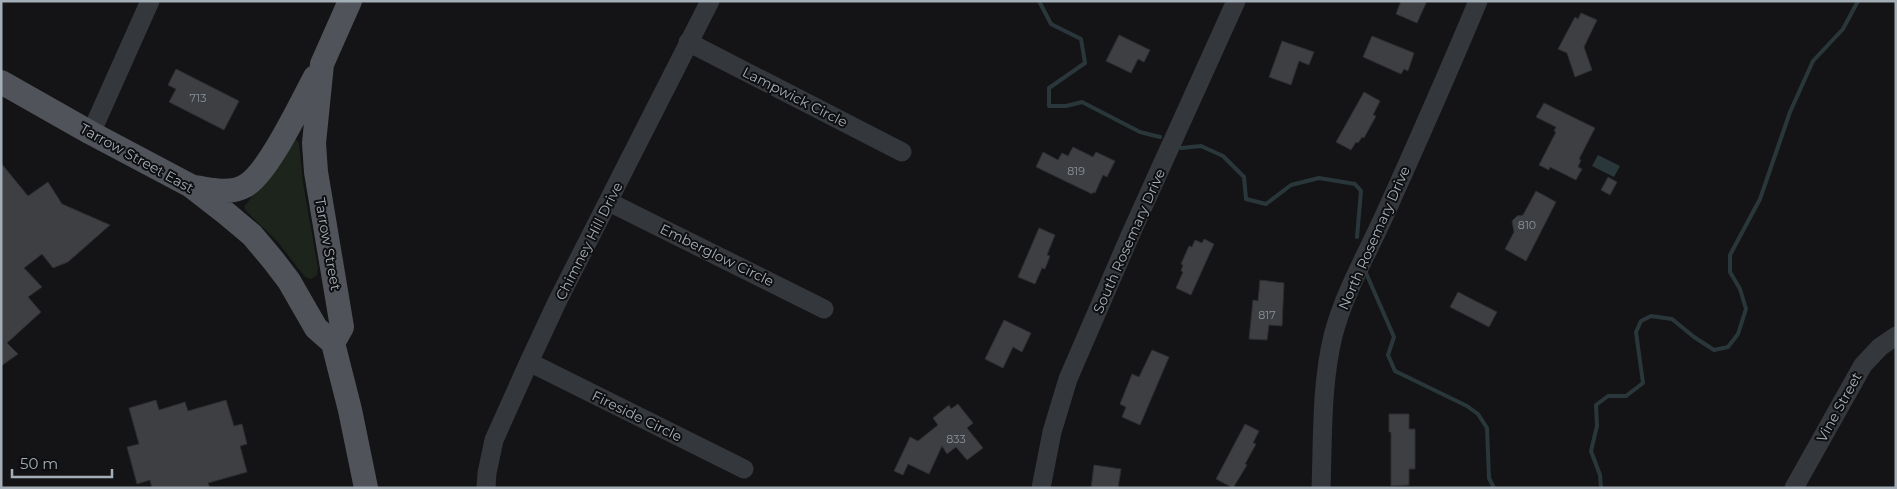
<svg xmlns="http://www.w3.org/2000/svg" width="1897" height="489" font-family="Montserrat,sans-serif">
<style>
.green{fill:#1c241b}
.water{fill:#29373b}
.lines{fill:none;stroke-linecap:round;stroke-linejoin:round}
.stream{stroke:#29373b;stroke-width:4}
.building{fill:#3e3f43;stroke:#2d2e32}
.minor{stroke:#34373b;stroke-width:19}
.major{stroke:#50545a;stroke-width:24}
.labels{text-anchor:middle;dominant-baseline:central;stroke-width:4;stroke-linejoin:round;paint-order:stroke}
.number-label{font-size:11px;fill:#8a929a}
.street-label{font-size:14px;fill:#a4aeb7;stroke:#0f0f11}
</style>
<rect width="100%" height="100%" fill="#141416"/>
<!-- green -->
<path class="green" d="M295,139L299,143L303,183L318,268L317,275L311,279L305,277L277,241L246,211L244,207Z"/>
<!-- water -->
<path class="water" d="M1598,155L1620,166L1614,177L1592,166Z"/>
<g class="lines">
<!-- stream -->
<path class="stream" d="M1039,1L1051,24L1081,39L1085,63L1049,88V106H1066L1082,102L1140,132L1160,137
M1181,148L1201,146L1223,156L1244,177L1246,199L1266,204L1291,185L1319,178L1355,184L1361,191L1357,237
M1366,273L1394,337L1388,355L1395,371L1467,406L1478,414L1487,428L1489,478L1494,488
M1601,488L1600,475L1591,451L1597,426L1596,405L1608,396H1626L1643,383L1636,332L1641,321L1651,316L1672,319L1694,337L1714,350L1728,347L1738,334L1746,309L1740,289L1730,272V255L1760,199L1790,112L1813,61L1843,29L1858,1"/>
</g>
<!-- building -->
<path class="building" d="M1401,1H1427L1417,23L1396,14Z
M1581,13L1597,20L1584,47L1592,70L1575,77L1567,53L1558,49L1575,17L1578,19Z
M1119,35L1150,50L1144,62L1138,59L1131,73L1106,61Z
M1372,36L1414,53L1408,71L1404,69L1401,74L1363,57Z
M1282,41L1314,52L1309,65L1299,61L1291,85L1269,77Z
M176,69L239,101L224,130L169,102L176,89L168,85Z
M1364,92L1380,101L1373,115L1376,116L1364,138L1362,137L1358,143L1356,142L1351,150L1336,142Z
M1544,103L1595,128L1579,159L1581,160L1578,167L1582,169L1576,180L1550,167L1549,170L1539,165L1556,132L1554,131L1556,127L1536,117Z
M1073,147L1093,157L1096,152L1115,161L1107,177L1103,175L1095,193L1093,192L1092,194L1036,167L1043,152L1058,160L1062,153L1068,156Z
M1,163L28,196L48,182L62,204L110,225L68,262L53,268L42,254L24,268L42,287L28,297L41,312L7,343L18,354L1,366Z
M1608,177L1617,182L1610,195L1601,190Z
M1536,191L1556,202L1526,261L1505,249L1514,232L1512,221L1517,216L1523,215Z
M1039,228L1055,235L1047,255L1050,256L1045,269L1042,268L1035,284L1018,277Z
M1204,239L1214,244L1191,295L1176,288L1183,272L1181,271L1183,265L1181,264L1189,246L1192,247L1195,240L1202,243Z
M1260,280L1284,283L1282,326L1269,325L1267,340L1249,339L1253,300L1258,301Z
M1458,292L1497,312L1489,327L1450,307Z
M1004,320L1031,333L1022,352L1013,347L1003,368L985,359Z
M1152,350L1169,357L1140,425L1122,417L1126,407L1120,404L1132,374L1139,377Z
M156,400L159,410L185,402L188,411L226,400L234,426L242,424L247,444L240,446L247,472L208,483L210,488H152L150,480L137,484L127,447L139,444L129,408Z
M958,404L973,423L967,428L983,448L967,460L956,447L947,454L942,446L929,474L908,464L903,475L894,471L910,437L918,441L938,425L933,418L949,405L951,409Z
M1389,414H1409V429H1415V469H1409V485L1391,486V432H1389Z
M1245,424L1259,431L1253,443L1256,444L1245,464L1247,465L1233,488L1216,479Z
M1094,465L1121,469L1118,488H1091Z"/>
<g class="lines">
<!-- minor -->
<path class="minor" d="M688,42L902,152
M91,133L150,1
M609,202L824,309
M529,362L744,469
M486,488L487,473L494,440L529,362L558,300L710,1
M1041,488L1052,432L1068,379L1132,231L1236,1
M1321,488C1323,437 1321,386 1333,336C1344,293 1367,254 1385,214C1417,143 1448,73 1478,1
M1794,488L1863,365L1880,347L1896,336"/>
<!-- major -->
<path class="major" d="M350,1L322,64L314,143L316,172L342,327L333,343L350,410L366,488
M1,82L91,133L191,186L227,214L252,235L273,260L289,281L316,328L333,343
M193,187C210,189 229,195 245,186C268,174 302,101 315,77"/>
</g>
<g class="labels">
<!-- number labels -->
<g class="number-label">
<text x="198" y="98">713</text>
<text x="1076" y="171">819</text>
<text x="1527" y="225">810</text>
<text x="1267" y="315">817</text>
<text x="956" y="439">833</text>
</g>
<!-- street labels -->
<g class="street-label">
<text transform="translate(795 97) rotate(27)">Lampwick Circle</text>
<text transform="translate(137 158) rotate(29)">Tarrow Street East</text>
<text transform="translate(1374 238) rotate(-66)">North Rosemary Drive</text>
<text transform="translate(589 241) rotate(-63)">Chimney Hill Drive</text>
<text transform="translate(1129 241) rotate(-66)">South Rosemary Drive</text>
<text transform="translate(328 244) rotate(80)">Tarrow Street</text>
<text transform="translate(717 255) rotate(26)">Emberglow Circle</text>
<text transform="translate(1839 407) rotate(-61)">Vine Street</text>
<text transform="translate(637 416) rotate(26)">Fireside Circle</text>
</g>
</g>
<!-- border -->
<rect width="1897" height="489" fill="none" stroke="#a4aeb7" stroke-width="5"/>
<!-- scale -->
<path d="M12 469v8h100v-8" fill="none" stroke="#a4aeb7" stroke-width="2.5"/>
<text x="20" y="469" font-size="15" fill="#a4aeb7" stroke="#0f0f11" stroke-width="4" paint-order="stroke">50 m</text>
</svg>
